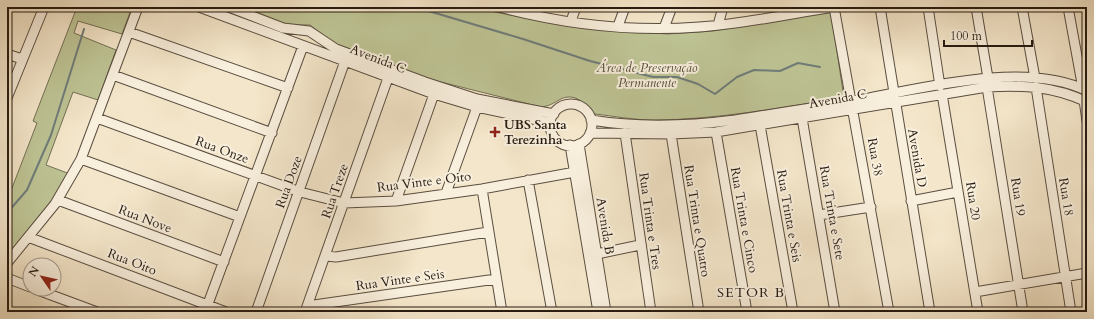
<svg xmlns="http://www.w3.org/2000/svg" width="1094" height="319" font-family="Cardo,serif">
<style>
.green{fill:#bec495;stroke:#727054}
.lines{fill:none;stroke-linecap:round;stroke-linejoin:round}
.stream{stroke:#6f7c7a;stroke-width:2}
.minor-casing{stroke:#5a4e40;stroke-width:11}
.minor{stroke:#f8efdd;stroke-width:9}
.poi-dot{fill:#8f2418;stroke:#f8efdd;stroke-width:1.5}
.labels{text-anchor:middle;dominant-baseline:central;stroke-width:4;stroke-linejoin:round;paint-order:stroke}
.street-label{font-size:13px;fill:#261b12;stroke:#f8efdd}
.park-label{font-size:13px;font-style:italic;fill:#544e39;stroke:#f8efdd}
.poi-label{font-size:13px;font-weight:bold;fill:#261b12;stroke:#f8efdd;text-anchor:start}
.neighbourhood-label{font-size:14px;letter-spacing:1px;fill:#261b12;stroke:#f8efdd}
</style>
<rect width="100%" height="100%" fill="#f4e6ca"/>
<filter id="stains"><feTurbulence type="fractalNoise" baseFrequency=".005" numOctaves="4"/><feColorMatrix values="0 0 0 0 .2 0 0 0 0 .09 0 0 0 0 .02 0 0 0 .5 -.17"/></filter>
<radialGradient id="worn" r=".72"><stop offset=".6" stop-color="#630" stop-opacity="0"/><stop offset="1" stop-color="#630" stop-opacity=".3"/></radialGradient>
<!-- green -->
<path class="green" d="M77,7H132L122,34L78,21L74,33L116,50L98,100L73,92L46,165L70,174L55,198L7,255V201L37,123L33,121Z
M242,7H470L525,18L588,28L667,34L713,31L831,12L844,98C781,107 717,120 653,120C633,120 614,116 595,114C586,104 574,91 559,100C552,104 549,106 541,107L425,78L333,43L310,25H287Z"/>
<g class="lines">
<!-- stream -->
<path class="stream" d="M415,7L523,39L590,61L653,77H677L698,84L715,94L737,77L754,70L780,71L798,63L820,67
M7,213L27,190L51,135L84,29"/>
<!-- minor casing -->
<g class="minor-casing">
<path id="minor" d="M199,7L434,94L477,107L551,123
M229,7L283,28L309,31L336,49L425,82L477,99L554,114
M499,7C563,24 633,32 699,27C744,24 789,14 834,7
M834,7L889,312
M880,7L930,312
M928,7L940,86
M976,7L988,78
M1022,7L1035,78
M1068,7L1083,89
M571,21L576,7
M718,25L723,7
M618,26L625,7
M664,28L672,7
M129,32L288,88
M7,54L22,59
M113,75L272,133
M987,87L1023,312
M1036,87L1071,312
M942,94L978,312
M7,98L44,7
M1084,100L1087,121
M550 125a21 21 0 1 1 42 0a21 21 0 1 1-42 0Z
M97,118L300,192L344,203L396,201L482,189L575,172
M802,118L835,312
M591,120C639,128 688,126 735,120C778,113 821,107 864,99C927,87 1027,61 1087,91
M760,125L793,312
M716,132L747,312
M590,133L671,134L716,132L987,87C1024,85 1053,86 1087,102
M625,133L651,312
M671,134L699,312
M579,144L606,312
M570,145L598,312
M81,159L240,217
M528,180L552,312
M482,189L502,312
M446,193L477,107
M58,200L224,262
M396,201L434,94
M911,201L958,192
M819,215L871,207
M28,237L226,312
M597,254L640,245
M326,256L336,257L488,232
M7,263L55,204L81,159L138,7
M7,278L30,287
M35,289L97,312
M975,292L1087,273
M307,306L496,279
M205,312L303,46
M256,312L345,61
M305,312L388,78"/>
</g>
<!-- minor -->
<use href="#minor" class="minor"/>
</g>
<!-- markers -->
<path class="poi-dot" d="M493 126h4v4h4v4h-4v4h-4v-4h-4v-4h4z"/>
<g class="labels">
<!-- street labels -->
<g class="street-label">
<text transform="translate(378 59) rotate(21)">Avenida C</text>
<text transform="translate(838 99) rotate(-10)">Avenida C</text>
<text transform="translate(222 150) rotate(20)">Rua Onze</text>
<text transform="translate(875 157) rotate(80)">Rua 38</text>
<text transform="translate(917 158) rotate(80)">Avenida D</text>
<text transform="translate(289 182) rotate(-70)">Rua Doze</text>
<text transform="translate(424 182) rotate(-7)">Rua Vinte e Oito</text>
<text transform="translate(335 191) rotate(-71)">Rua Treze</text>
<text transform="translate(1018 197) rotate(81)">Rua 19</text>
<text transform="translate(1066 197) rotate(81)">Rua 18</text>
<text transform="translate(973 201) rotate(81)">Rua 20</text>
<text transform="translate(832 213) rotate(80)">Rua Trinta e Sete</text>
<text transform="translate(789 216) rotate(80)">Rua Trinta e Seis</text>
<text transform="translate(145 219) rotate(21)">Rua Nove</text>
<text transform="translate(744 220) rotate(80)">Rua Trinta e Cinco</text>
<text transform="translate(650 221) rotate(82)">Rua Trinta e Tres</text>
<text transform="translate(697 221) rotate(81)">Rua Trinta e Quatro</text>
<text transform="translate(605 226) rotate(81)">Avenida B</text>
<text transform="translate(132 262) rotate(21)">Rua Oito</text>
<text transform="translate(400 280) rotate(-8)">Rua Vinte e Seis</text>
</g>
<!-- park labels -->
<g class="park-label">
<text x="647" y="68">Área de Preservação<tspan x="647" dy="15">Permanente</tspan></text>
</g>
<!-- poi labels -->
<g class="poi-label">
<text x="504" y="125">UBS Santa<tspan x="504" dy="15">Terezinha</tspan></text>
</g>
<!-- neighbourhood labels -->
<g class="neighbourhood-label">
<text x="751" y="292">SETOR B</text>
</g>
</g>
<!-- margin -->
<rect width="1094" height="319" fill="none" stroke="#f4e6ca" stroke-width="24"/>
<rect x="8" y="8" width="1078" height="303" fill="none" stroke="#261b12" stroke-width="2"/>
<rect x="12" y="12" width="1070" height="295" fill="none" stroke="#261b12"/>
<!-- north arrow -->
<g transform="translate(42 277) rotate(304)"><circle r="19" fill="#f8efdd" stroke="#a49a8c"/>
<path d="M0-3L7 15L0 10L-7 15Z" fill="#8f2418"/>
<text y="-6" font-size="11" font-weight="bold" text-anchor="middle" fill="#261b12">N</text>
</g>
<!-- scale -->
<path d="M944 40v6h88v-6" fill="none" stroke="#261b12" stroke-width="2"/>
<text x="950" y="40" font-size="12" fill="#261b12" stroke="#f8efdd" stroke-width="3" paint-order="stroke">100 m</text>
<rect width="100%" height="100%" filter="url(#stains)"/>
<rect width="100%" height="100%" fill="url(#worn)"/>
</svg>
